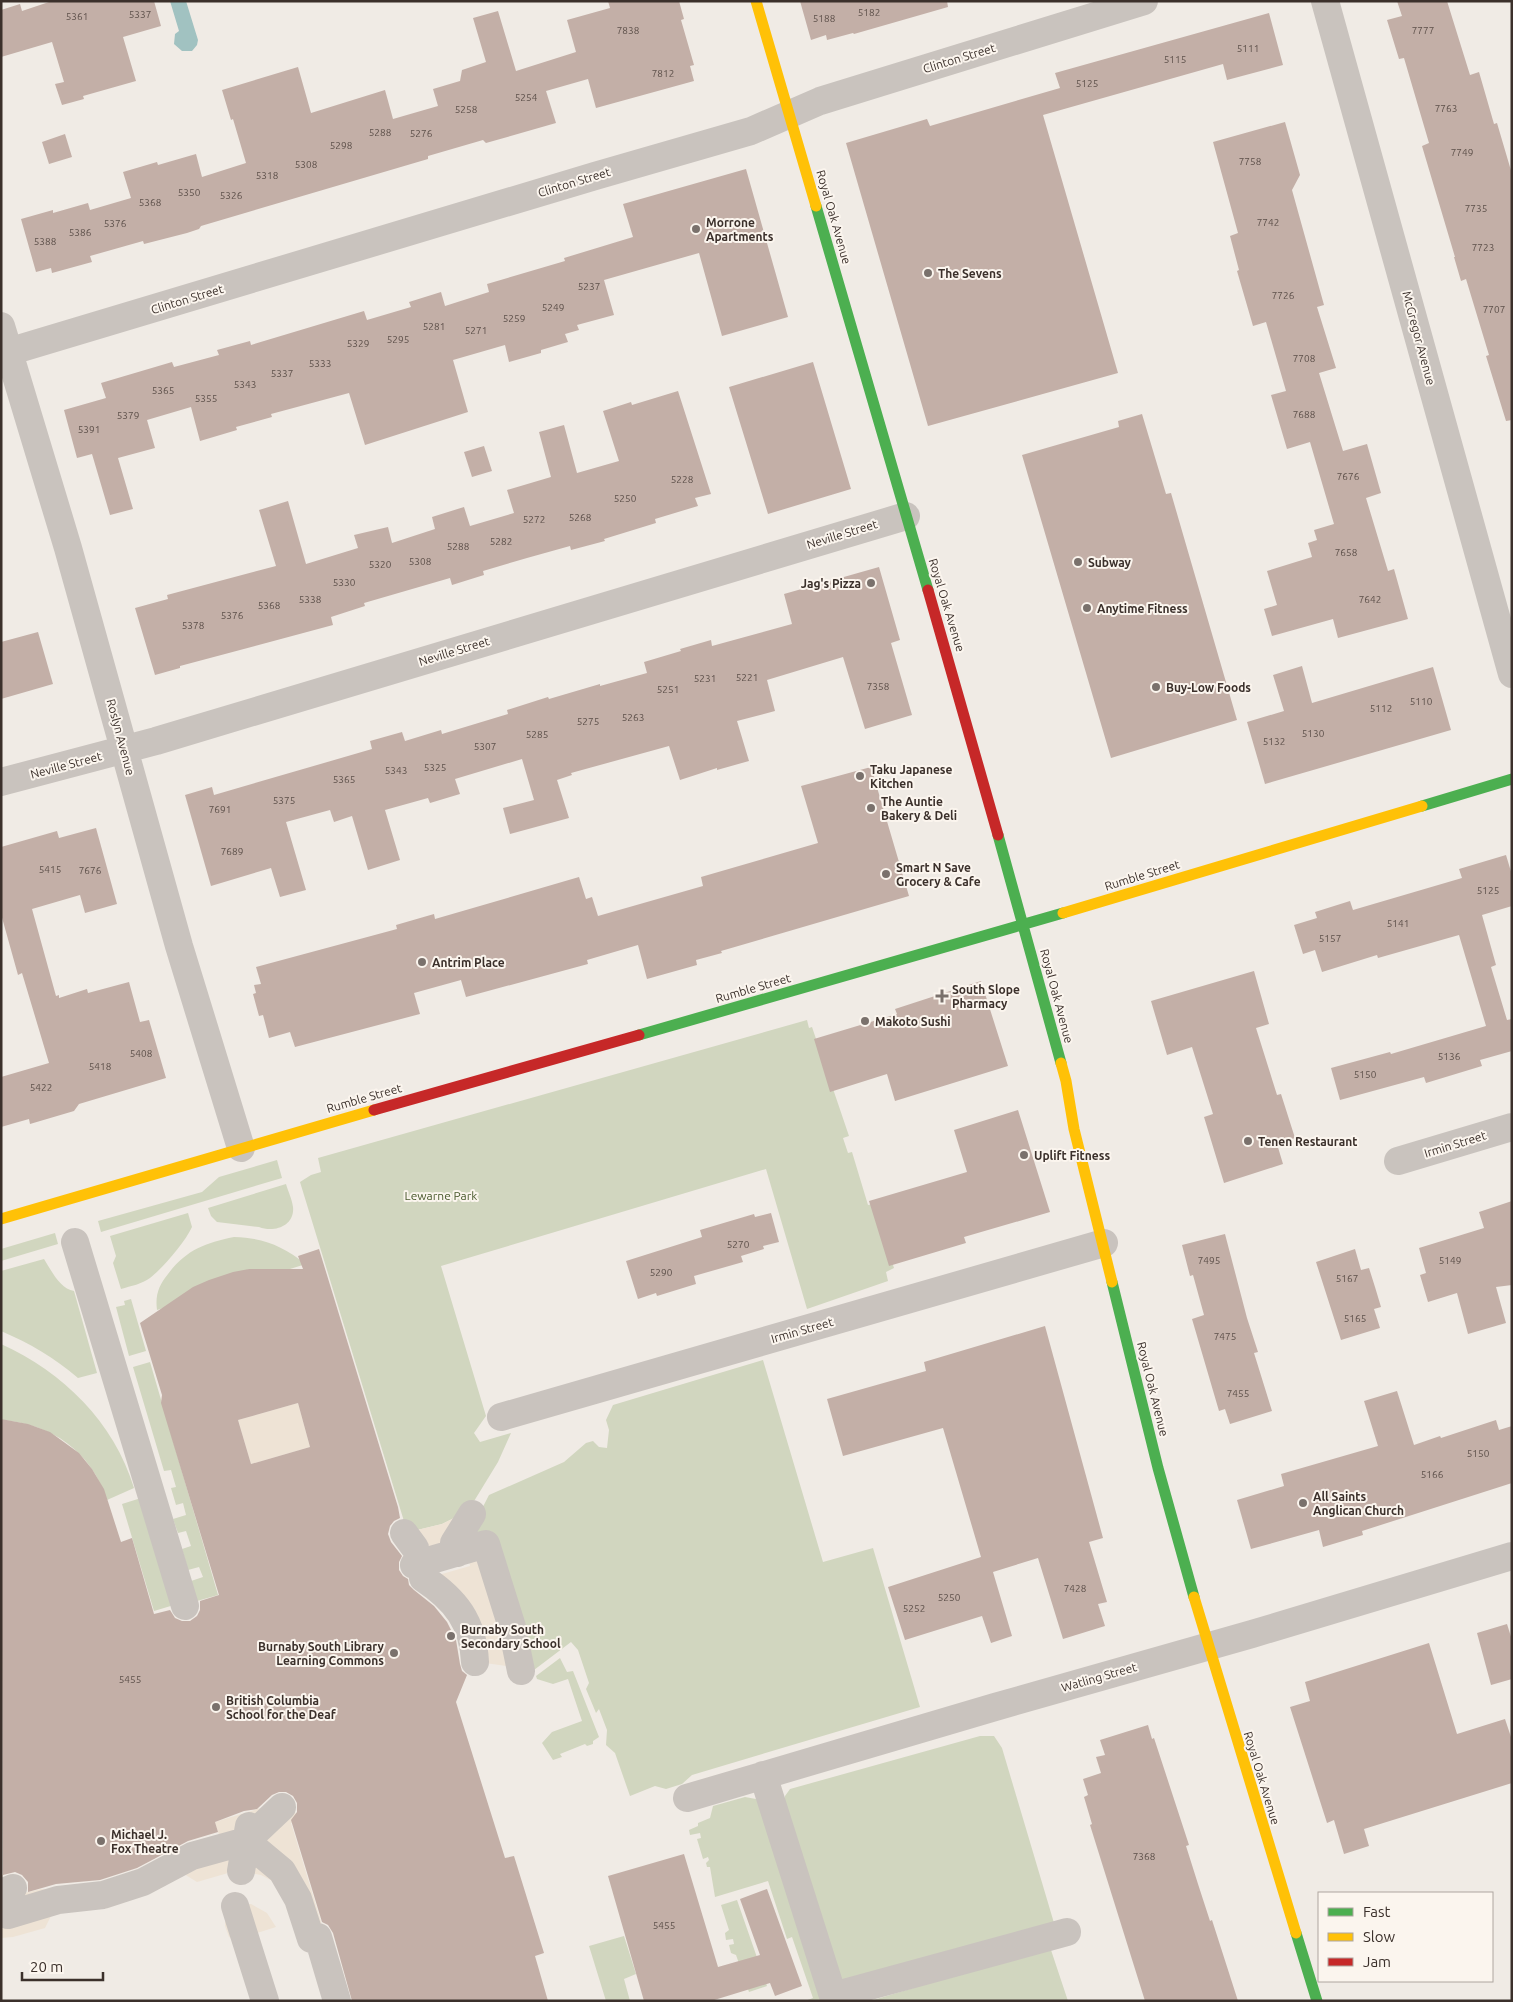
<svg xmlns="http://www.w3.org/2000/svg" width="1513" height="2002" font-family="Ubuntu,sans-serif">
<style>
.green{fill:#d1d6bf}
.plaza{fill:#eee3d5}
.water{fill:#a1c2c1}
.building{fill:#c3afa7;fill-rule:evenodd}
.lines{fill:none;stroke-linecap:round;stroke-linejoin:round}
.street{stroke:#c9c3be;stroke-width:28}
.fast{stroke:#4caf50;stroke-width:11}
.slow{stroke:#ffc107;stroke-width:11}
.jam{stroke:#c62828;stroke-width:11}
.poi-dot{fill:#7a716c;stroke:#fbf5ee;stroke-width:2}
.labels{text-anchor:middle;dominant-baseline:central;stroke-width:4;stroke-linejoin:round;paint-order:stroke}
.number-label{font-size:10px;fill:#5d504a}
.street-label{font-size:12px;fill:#3b302b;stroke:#fbf5ee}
.poi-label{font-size:12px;font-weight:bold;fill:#3b302b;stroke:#fbf5ee;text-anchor:start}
.park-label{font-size:12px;fill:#4a5a2e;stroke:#fbf5ee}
</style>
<rect width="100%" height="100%" fill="#f0ebe5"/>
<!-- green -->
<path class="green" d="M807,1020L809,1028L812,1027L849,1136L843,1138L848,1153L852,1152L868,1205L873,1204L894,1268L886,1272L888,1281L807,1309L766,1169L441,1266L486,1416L474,1433L480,1442L511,1433L498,1462L468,1511L442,1524L409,1532L407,1531L300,1182L311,1175L321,1172L318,1158Z
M277,1160L282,1178L101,1232L98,1221L202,1192L219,1177Z
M286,1184C288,1191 292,1199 293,1207C295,1226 274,1233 259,1227L217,1222L211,1216L208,1208Z
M188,1213L192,1227C185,1242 164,1267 150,1278C142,1284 131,1286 121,1289L113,1263L116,1256L110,1236Z
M55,1233L58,1244L1,1261V1249Z
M234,1237C265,1238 282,1246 306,1264L274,1274L271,1269H249L185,1301L157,1310C155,1295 159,1285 168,1274C186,1250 205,1243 234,1237Z
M44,1259C51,1270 60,1289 74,1291L97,1373L78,1378C55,1358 29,1343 1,1331V1271Z
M131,1299L146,1351L129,1356L116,1307L125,1305L124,1301Z
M1,1344C63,1372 114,1422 134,1488L107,1500C91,1451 52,1424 1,1420Z
M763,1360L823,1562L873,1548L920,1707L692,1775L682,1784L666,1789L655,1786L630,1796L615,1753L606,1745L607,1730L599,1709L596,1713L586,1689L589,1683L578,1650L571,1642L534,1670L467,1538L489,1495L564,1462L586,1443L593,1441L599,1447L607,1448L609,1430L606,1420L613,1405Z
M150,1362L218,1595L197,1601L191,1581L203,1577L199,1567L188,1570L182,1549L191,1546L186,1531L178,1533L173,1519L186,1515L183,1503L176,1505L171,1488L176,1487L171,1470L164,1471L133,1367Z
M141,1498L174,1605L154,1611L122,1504Z
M560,1658L567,1672L573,1671L599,1737L593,1741V1744L587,1746L585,1744L560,1754L562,1757L553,1760L542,1743L552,1732L582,1721L568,1679L553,1684L537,1679L536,1676Z
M980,1736H994L1002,1748L1054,1923L839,1987L784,1806L785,1796L790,1789Z
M745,1797L756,1799L761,1806L822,2001H805L813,1998L792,1937L787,1939L768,1881L715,1897L710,1867H707L706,1863L709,1860L708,1857L703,1859L697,1839L701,1838L700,1833L690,1835L689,1830L698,1826V1823L710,1818L713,1806Z
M737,1900L767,1986L749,1992L736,1955L731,1953L729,1945L734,1944L733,1939L726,1940L725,1933L729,1930L721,1905Z
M624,1936L636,1974L624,1979L630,2001H606L589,1946Z
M1050,1947L1068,2001H870Z"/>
<!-- plaza -->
<path class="plaza" d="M298,1403L310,1447L251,1464L238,1420Z
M468,1511L467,1538L491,1531L534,1670L478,1662L470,1655L428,1578L470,1566L469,1561L422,1574L417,1530L442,1524Z
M280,1802L295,1812L298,1821L291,1823L345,2001L303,1920L280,1885L261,1875L245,1872L235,1871L197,1882L184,1874L52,1914L45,1928L13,1937L1,1938V1928L5,1927L1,1914V1870L6,1887L15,1895L42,1889L86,1892L172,1856L178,1847L219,1835L215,1822Z
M244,1904H251L267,1913L276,1927L235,1940L229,1937L225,1926V1915Z"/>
<!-- water -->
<path class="water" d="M170,1H186L198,40L197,45L192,51H182L174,44L175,34L179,31Z"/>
<!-- building -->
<path class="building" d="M52,1H154L161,26L123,37L136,81L83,96L84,99L62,105L55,84L64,82L52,42L1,57V10L20,4L22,11Z
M608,1H679L684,19L681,20L694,65L690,66L694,81L596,108L588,79L546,91L556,123L486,143L483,140L428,156V159L201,226L199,229L187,233L144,244L143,241L90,256L92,262L52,273L51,268L36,272L21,219L53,210V213L88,203L90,210L131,198L123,172L157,162L158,165L196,154L202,177L246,163L233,119L231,120L222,90L298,67L311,113L385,90L393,119L438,106L433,89L460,81L462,70L486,62L473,18L498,11L516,71L576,52L567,20L610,8Z
M800,1H947L948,7L854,34L853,33L827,40L826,35L811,40Z
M1397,1H1447L1470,75L1479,72L1494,124L1497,123L1512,174V420L1506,421L1486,356L1489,355L1466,279L1461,281L1454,257H1455L1422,146L1429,143L1404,58L1399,59L1387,20L1402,16Z
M1269,13L1283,65L1227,80L1223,64L1043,115L1118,373L928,426L846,143L927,119L930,126L1060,88L1055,73Z
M1285,122L1300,175L1292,190L1324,305L1317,307L1336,368L1319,373L1343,451L1367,444L1381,493L1366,498L1388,571L1394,569L1408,619L1338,638L1333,619L1272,636L1264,609L1277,605L1267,571L1312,557L1308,543L1317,540L1314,530L1334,524L1310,442L1287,449L1271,395L1286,391L1266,322L1253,326L1237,271L1239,270L1230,236L1238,233L1213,142Z
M65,134L72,157L49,164L42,142Z
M746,169L788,317L722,336L699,253L604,280L614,315L577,325L579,330L565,334L568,342L541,350V353L509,362L505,345L453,360L468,412L365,445L349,393L271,414L272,417L236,427L237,430L200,441L191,407L147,420L155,448L118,458L133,509L110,515L92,454L77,458L64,410L106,398L101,383L172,362L174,367L219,355L217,350L250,341L251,345L364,311L367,320L411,307L409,302L441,292L445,306L489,292L487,284L565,261L564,258L633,237L623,204Z
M813,362L851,489L768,514L729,387Z
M678,391L711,494L695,498L698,506L655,519L656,523L604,539L605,541L571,550L570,546L527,558L483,571L484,575L452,585L450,578L364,603L365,606L331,617L333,625L180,666V668L155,675L135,608L168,599L167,595L276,566L259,510L288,501L306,564L358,548L354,535L388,527L392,543L435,529L432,517L464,507L470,526L514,513L507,490L551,477L539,432L564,425L577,473L619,461L603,411L631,402L632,405Z
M1142,414L1166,494L1171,493L1237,720L1111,758L1022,455L1119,427L1118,421Z
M484,446L492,471L472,477L464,452Z
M879,567L900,640L891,643L912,715L865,729L843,657L767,680L775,711L737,721L749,761L717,770V768L680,780L669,746L571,773L572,775L557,780L569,818L510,834L503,808L534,800L522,759L455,779L460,794L430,803L428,798L385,810L400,860L368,870L352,816L334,822L330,810L286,822L306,890L280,897L271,868L211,886L185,795L212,787L214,795L372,749L370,741L402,732L405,741L441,730L442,734L508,714L507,710L548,697L549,699L600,684V686L647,673L644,662L681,651L680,649L711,640L712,646L792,624L784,594Z
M38,632L53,684L1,699V642Z
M1302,666L1312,703L1433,667L1451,730L1265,784L1247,722L1284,711L1273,675Z
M871,767L909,896L721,951L722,953L696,960L697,965L647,979L638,945L587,960L588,964L466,997L461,980L414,993L420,1014L295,1047L290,1032L269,1038L263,1015L259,1016L253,994L256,993L254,985L261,984L256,967L397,929L396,925L434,914L435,919L579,877L586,899L592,897L598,916L703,886L701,877L818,843L801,786Z
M96,828L117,904L85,913L80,895L32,909L56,996L59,995V998L87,989L88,993L129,982L140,1022L149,1020L166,1078L79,1104L74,1111L30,1124L29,1119L1,1127V1077L49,1063L22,973L18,975L1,914V847L57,831L59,838Z
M1506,855L1512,875V906L1482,915L1496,965L1491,967L1507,1020L1512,1019V1051L1480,1060L1482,1066L1426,1083L1424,1077L1340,1100L1331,1068L1390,1052L1391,1054L1486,1026L1459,935L1378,958L1377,955L1322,972L1315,950L1303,954L1294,925L1317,918L1315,912L1350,901L1353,910L1462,878L1459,869Z
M1254,971L1269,1024L1256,1028L1277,1095L1281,1094L1295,1138L1277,1144L1283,1164L1224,1183L1204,1117L1213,1114L1192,1047L1167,1055L1151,1001Z
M981,981L1008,1066L895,1101L887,1074L830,1092L814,1039L897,1014L895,1009Z
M1018,1110L1050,1212L964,1237L966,1243L889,1266L869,1201L967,1172L954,1130Z
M1512,1201V1285L1496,1287L1506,1323L1468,1334L1457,1293L1428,1302L1420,1275L1426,1273L1419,1248L1484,1228L1479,1212Z
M771,1213L779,1242L763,1246L764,1249L741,1256L743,1262L694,1276L696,1284L657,1296L656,1293L638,1299L626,1261L702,1237L700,1230L754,1214L755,1217Z
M1225,1234L1247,1318L1258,1352L1254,1353L1272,1411L1230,1424L1225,1409L1219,1411L1192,1319L1204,1315L1193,1275L1190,1276L1182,1245Z
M319,1249L398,1507L400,1518L394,1521L390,1526L388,1534L391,1542L402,1556L399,1562V1570L403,1576L408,1579L409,1585L414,1590L434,1606L447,1622L456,1640L460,1664L462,1671L467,1675L456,1702L505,1858L514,1856L544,1953L535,1956L548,2001H352L333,1933L328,1925L322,1922L291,1820L297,1812V1803L293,1796L286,1792H279L272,1795L257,1809L244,1811L215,1822L218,1832L188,1841L137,1868L100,1880L56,1884L28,1892V1882L22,1875L15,1872L3,1875L1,1419L28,1424L50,1432L79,1453L92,1469L104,1489L121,1542L132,1538L154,1614L170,1610L175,1618L182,1621H190L197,1616L200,1610V1601L219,1595L161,1403L162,1395L140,1323L193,1287L209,1280L233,1272L249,1269H303L298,1256ZM298,1403L310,1447L251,1464L238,1420Z
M1355,1249L1361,1270L1369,1268L1375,1287L1381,1307L1374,1309L1380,1328L1341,1340L1316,1262Z
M1045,1326L1103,1538L1089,1542L1107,1602L1098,1604L1105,1626L1063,1639L1038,1558L993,1572L1012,1636L991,1643L982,1616L905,1640L888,1587L981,1557L943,1428L843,1456L827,1399L926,1371L924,1362Z
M1397,1391L1414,1445L1440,1436L1441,1438L1496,1420L1499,1430L1512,1426V1483L1362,1531L1363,1535L1323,1547L1319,1530L1251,1549L1237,1500L1284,1486L1281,1474L1378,1446L1364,1401Z
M1507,1624L1512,1640V1679L1491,1685L1477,1633Z
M1429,1643L1457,1734L1505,1719L1512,1740V1783L1364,1829L1369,1846L1344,1854L1334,1820L1327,1823L1290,1707L1310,1701L1305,1682Z
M1148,1725L1152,1739L1154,1738L1189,1845L1186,1846L1198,1884L1210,1921L1212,1920L1238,2001H1145L1090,1825L1092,1824L1084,1797L1088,1795L1083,1779L1101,1773L1096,1757L1105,1755L1100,1740Z
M684,1854L718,1967L760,1955L740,1899L767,1889L802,1986L775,1996L770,1983L711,2001H644L608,1876Z"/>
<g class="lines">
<!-- street -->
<path class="street" d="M1325,1L1512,674
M1,326L68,548L179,946L241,1148
M1,354L595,176L751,131L820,101L1144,1
M1,782L156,741L906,516
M1398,1161L1512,1127
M75,1242L185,1606
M501,1417L1104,1243
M404,1533L415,1548
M457,1553L454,1543L472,1514
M414,1565L486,1544L512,1627L521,1671
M423,1578C456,1600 473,1622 475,1662
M763,1775L833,1996L1067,1932
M687,1798L995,1707L1252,1634L1512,1556
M246,1841L282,1871L298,1899L311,1939L318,1937L337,2001
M241,1871L249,1826
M13,1888L1,1893L8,1915L58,1900L103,1895L143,1882L192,1856L246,1841L282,1807
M235,1906L265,2001"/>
<!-- fast -->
<path class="fast" d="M816,206L928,590
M1422,806L1512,779
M998,835L1061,1063
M639,1035L1063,913
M1112,1282L1158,1468L1194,1597
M1296,1933L1317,2001"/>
<!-- slow -->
<path class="slow" d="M756,1L816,206
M1063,913L1422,806
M1061,1063L1066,1081L1074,1129L1112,1282
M1,1219L374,1110
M1194,1597L1296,1933"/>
<!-- jam -->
<path class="jam" d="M928,590L998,835
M374,1110L639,1035"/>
</g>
<!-- markers -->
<g class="poi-dot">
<circle cx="696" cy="229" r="5"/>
<circle cx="928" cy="273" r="5"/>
<circle cx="1078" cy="562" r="5"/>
<circle cx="871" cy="583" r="5"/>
<circle cx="1087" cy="608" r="5"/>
<circle cx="1156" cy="687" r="5"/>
<circle cx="860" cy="776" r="5"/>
<circle cx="871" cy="808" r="5"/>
<circle cx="886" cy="874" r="5"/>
<circle cx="422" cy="962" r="5"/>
<path d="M939.5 988.5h5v5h5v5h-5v5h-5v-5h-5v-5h5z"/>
<circle cx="865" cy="1021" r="5"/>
<circle cx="1248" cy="1141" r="5"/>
<circle cx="1024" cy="1155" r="5"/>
<circle cx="1303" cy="1503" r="5"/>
<circle cx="451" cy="1636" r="5"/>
<circle cx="394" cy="1653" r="5"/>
<circle cx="216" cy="1707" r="5"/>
<circle cx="101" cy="1841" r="5"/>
</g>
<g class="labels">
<!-- number labels -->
<g class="number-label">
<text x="869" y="12">5182</text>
<text x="140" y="14">5337</text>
<text x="77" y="16">5361</text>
<text x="824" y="18">5188</text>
<text x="628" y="30">7838</text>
<text x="1423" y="30">7777</text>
<text x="1248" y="48">5111</text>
<text x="1175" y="59">5115</text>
<text x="663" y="73">7812</text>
<text x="1087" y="83">5125</text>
<text x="526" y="97">5254</text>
<text x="1446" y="108">7763</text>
<text x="466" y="109">5258</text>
<text x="380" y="132">5288</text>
<text x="421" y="133">5276</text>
<text x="341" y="145">5298</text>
<text x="1462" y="152">7749</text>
<text x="1250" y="161">7758</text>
<text x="306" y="164">5308</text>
<text x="267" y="175">5318</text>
<text x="189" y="192">5350</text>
<text x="231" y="195">5326</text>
<text x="150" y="202">5368</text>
<text x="1476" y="208">7735</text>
<text x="1268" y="222">7742</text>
<text x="115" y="223">5376</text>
<text x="80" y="232">5386</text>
<text x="45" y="241">5388</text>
<text x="1483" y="247">7723</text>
<text x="589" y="286">5237</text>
<text x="1283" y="295">7726</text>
<text x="553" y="307">5249</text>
<text x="1494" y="309">7707</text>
<text x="514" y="318">5259</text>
<text x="434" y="326">5281</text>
<text x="476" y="330">5271</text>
<text x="398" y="339">5295</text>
<text x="358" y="343">5329</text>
<text x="1304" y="358">7708</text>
<text x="320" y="363">5333</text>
<text x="282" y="373">5337</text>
<text x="245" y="384">5343</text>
<text x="163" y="390">5365</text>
<text x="206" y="398">5355</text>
<text x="1304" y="414">7688</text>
<text x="128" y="415">5379</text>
<text x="89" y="429">5391</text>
<text x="1348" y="476">7676</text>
<text x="682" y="479">5228</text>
<text x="625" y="498">5250</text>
<text x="580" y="517">5268</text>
<text x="534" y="519">5272</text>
<text x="501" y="541">5282</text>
<text x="458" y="546">5288</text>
<text x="1346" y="552">7658</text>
<text x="420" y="561">5308</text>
<text x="380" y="564">5320</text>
<text x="344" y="582">5330</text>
<text x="310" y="599">5338</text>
<text x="1370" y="599">7642</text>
<text x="269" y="605">5368</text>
<text x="232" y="615">5376</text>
<text x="193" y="625">5378</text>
<text x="747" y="677">5221</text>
<text x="705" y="678">5231</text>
<text x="878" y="686">7358</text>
<text x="668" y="689">5251</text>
<text x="1421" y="701">5110</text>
<text x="1381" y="708">5112</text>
<text x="633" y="717">5263</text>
<text x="588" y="721">5275</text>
<text x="1313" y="733">5130</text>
<text x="537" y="734">5285</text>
<text x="1274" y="741">5132</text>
<text x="485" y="746">5307</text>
<text x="435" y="767">5325</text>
<text x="396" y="770">5343</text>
<text x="344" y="779">5365</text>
<text x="284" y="800">5375</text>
<text x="220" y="809">7691</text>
<text x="232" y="851">7689</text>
<text x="50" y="869">5415</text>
<text x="90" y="870">7676</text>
<text x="1488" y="890">5125</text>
<text x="1398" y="923">5141</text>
<text x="1330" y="938">5157</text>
<text x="141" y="1053">5408</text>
<text x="1449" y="1056">5136</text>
<text x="100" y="1066">5418</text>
<text x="1365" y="1074">5150</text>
<text x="41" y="1087">5422</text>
<text x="738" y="1244">5270</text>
<text x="1209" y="1260">7495</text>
<text x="1450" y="1260">5149</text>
<text x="661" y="1272">5290</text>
<text x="1347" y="1278">5167</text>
<text x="1355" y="1318">5165</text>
<text x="1225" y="1336">7475</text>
<text x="1238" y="1393">7455</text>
<text x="1478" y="1453">5150</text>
<text x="1432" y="1474">5166</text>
<text x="1075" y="1588">7428</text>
<text x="949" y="1597">5250</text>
<text x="914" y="1608">5252</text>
<text x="130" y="1679">5455</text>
<text x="1144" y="1856">7368</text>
<text x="664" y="1925">5455</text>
</g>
<!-- street labels -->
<g class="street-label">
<text transform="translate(959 58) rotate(-17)">Clinton Street</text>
<text transform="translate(574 182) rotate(-17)">Clinton Street</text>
<text transform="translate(834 217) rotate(74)">Royal Oak Avenue</text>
<text transform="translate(187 299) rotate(-17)">Clinton Street</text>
<text transform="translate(1419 338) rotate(75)">McGregor Avenue</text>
<text transform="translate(842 534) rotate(-17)">Neville Street</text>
<text transform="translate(947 605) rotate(73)">Royal Oak Avenue</text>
<text transform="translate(454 651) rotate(-17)">Neville Street</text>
<text transform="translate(121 737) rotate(75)">Roslyn Avenue</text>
<text transform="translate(66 765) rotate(-15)">Neville Street</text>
<text transform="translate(1142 875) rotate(-17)">Rumble Street</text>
<text transform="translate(753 988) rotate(-16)">Rumble Street</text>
<text transform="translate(1057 996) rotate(75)">Royal Oak Avenue</text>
<text transform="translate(364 1098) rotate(-16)">Rumble Street</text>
<text transform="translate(1455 1144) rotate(-17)">Irmin Street</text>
<text transform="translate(802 1330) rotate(-16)">Irmin Street</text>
<text transform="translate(1153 1389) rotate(76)">Royal Oak Avenue</text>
<text transform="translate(1099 1677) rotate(-16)">Watling Street</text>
<text transform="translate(1262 1778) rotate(73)">Royal Oak Avenue</text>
</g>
<!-- poi labels -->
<g class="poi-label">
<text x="706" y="222">Morrone<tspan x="706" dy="14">Apartments</tspan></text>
<text x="938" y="273">The Sevens</text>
<text x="1088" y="562">Subway</text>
<text x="861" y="583" text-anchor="end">Jag's Pizza</text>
<text x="1097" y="608">Anytime Fitness</text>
<text x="1166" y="687">Buy-Low Foods</text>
<text x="870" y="769">Taku Japanese<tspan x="870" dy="14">Kitchen</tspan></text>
<text x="881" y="801">The Auntie<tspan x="881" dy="14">Bakery &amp; Deli</tspan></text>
<text x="896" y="867">Smart N Save<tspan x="896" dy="14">Grocery &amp; Cafe</tspan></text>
<text x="432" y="962">Antrim Place</text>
<text x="952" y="989">South Slope<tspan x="952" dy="14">Pharmacy</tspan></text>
<text x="875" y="1021">Makoto Sushi</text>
<text x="1258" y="1141">Tenen Restaurant</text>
<text x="1034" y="1155">Uplift Fitness</text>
<text x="1313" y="1496">All Saints<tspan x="1313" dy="14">Anglican Church</tspan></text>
<text x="461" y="1629">Burnaby South<tspan x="461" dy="14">Secondary School</tspan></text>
<text x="384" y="1646" text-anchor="end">Burnaby South Library<tspan x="384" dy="14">Learning Commons</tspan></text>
<text x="226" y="1700">British Columbia<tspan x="226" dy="14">School for the Deaf</tspan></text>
<text x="111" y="1834">Michael J.<tspan x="111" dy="14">Fox Theatre</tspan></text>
</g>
<!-- park labels -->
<g class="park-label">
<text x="441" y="1195">Lewarne Park</text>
</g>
</g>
<!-- border -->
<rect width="1513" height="2002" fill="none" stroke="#3b302b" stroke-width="5"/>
<!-- legend -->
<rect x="1318" y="1892" width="175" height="90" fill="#fbf5ee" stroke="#aea6a0"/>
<rect x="1328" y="1908" width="25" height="8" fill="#4caf50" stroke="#aea6a0"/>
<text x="1363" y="1917" font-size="15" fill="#3b302b">Fast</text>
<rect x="1328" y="1933" width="25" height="8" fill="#ffc107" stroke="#aea6a0"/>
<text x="1363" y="1942" font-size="15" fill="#3b302b">Slow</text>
<rect x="1328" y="1958" width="25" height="8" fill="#c62828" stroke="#aea6a0"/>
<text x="1363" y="1967" font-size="15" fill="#3b302b">Jam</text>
<!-- scale -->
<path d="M22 1972v8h81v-8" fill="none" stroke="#3b302b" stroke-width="2.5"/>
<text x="30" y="1972" font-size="15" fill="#3b302b" stroke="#fbf5ee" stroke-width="4" paint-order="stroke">20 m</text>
</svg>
